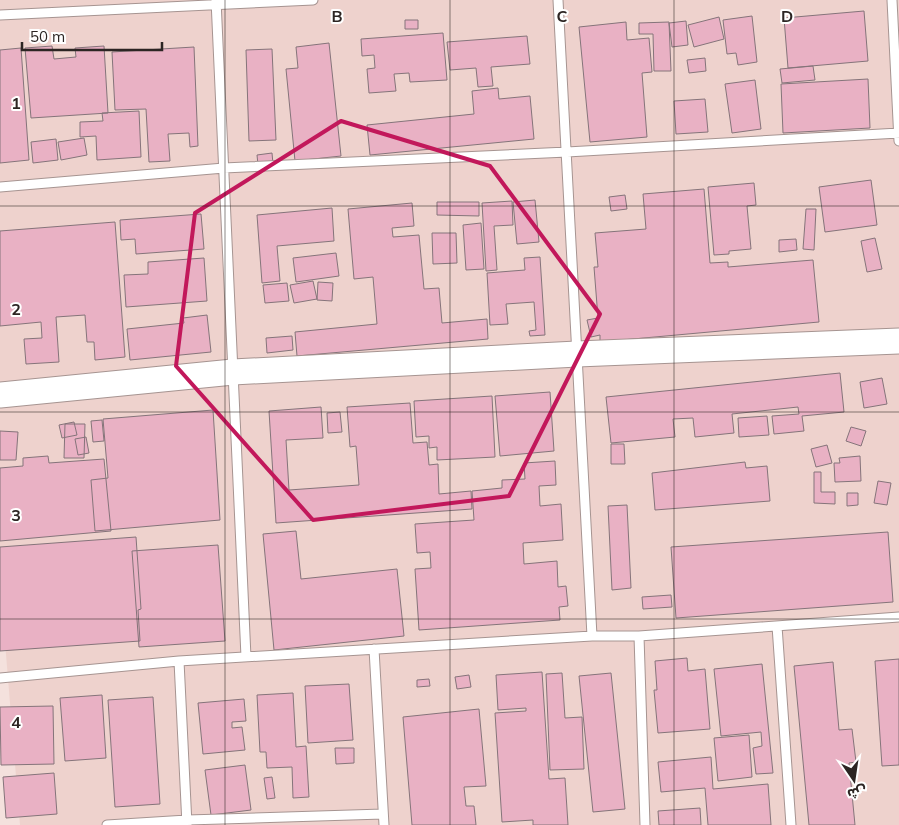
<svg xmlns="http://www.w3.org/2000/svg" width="899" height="825" font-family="Mulish,'Noto Sans Arabic',sans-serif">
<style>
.built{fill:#eed2cd}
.building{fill:#e9b1c4;stroke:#85747a}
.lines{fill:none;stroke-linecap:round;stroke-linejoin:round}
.lane-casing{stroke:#a69491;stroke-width:11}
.secondary-casing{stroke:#a69491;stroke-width:27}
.lane{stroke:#fff;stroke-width:9}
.secondary{stroke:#fff;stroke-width:25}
.marked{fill:none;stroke:#c2185b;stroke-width:4;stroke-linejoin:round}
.grid{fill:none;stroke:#2c2523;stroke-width:1;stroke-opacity:0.55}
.grid-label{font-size:16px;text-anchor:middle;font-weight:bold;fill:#2c2523;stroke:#fff;stroke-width:4;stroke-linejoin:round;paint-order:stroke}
</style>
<rect width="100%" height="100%" fill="#f4e1dd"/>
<!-- built -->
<path class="built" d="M0,0H899V825H20L0,581Z"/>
<!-- building -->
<path class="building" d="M864,11L868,61L788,68L784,18Z
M752,16L757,62L738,65L736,53L727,54L723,20Z
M719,17L724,39L694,47L688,25Z
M405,20H418V29H405Z
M686,21L688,45L672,47L669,23Z
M626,22L627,40L649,38L652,72L642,73L647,137L590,142L579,27Z
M669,22L671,71H654L653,34H639V23Z
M443,33L447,80L410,82L409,73L394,74L396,91L369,93L367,69L375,68L374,55L362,56L361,39Z
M527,36L530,64L491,67L493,86L478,87L476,68L450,70L447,42Z
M329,43L341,156L295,161L286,69L298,68L296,47Z
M52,46L54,59L76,57L75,48L104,46L108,113L31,118L25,48Z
M194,47L198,146L190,147L189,133L168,134L170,161L149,162L146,109L115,110L112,52Z
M21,48L29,160L0,163V50Z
M272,49L276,140L249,141L246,50Z
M705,58L706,71L689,73L687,60Z
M813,66L815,80L782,83L780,69Z
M868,79L870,128L783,133L781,84Z
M755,80L761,129L732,133L725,84Z
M498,88L499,99L530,96L534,139L370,155L367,125L474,114L472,91Z
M705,99L708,132L676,134L674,101Z
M139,111L141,157L97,160L96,136L80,137V122L103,121L102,113Z
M84,138L87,155L61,160L58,142Z
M56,139L58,160L33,163L31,142Z
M272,153L273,164L258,165L257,155Z
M871,180L877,225L825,232L819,187Z
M754,183L756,205L747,206L751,249L729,251V254L714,255L708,187Z
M704,189L710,263L728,262V267L813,260L819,322L600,342V335L591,337L587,320L598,318L594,267H598L595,233L646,229L643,194Z
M625,195L627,209L611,211L609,197Z
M535,200L539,242L517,244L513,202Z
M512,201L513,225L494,226L497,270L486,271L482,203Z
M437,202H479V216L437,215Z
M412,203L414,226L392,228L393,237L419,235L424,289L439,288L442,323L487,319L488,339L297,356L295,332L377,324L373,277L354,279L348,209Z
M332,208L334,241L277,246L280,281L262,283L257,215Z
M806,209H816L814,250L803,249Z
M201,214L204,249L136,254L135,239L121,240L120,220Z
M115,222L125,357L95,360L94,342H87L85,315L56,317L59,362L26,364L24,339L42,338L41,322L0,326V231Z
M481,223L484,269L466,270L463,225Z
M432,233H456L457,263L433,264Z
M875,238L882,269L867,272L861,241Z
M796,239L797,250L779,252V240Z
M336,253L339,276L296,282L293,258Z
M540,257L545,335L530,336L529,331L536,330L534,302L506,304L508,324L490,325L487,273L525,270L524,258Z
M204,258L207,301L126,307L124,275L148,274V262Z
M313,281L317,299L294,303L290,285Z
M318,282L333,283L332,301L317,300Z
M287,283L289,301L265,303L263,285Z
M207,315L211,352L130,360L127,329L184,323L183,318Z
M292,336L293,350L267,353L266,338Z
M840,373L844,412L802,416L804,431L774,434L772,416L799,414L798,407L732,414L734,433L695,437L693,418L673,419L675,437L611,443L606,397Z
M882,378L887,404L864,408L860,382Z
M550,392L554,451L500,456L495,396Z
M492,396L495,457L437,460V447L429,448V436L416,437L414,401Z
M410,403L413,443L427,442L429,465L438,464L439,494L471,491L472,509L276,523L269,411L321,407L323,438L286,440L289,490L359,485L356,446L350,447L347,407Z
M213,410L220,520L95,531L91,480L108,478L103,419Z
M340,412L342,432L328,433L327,413Z
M767,416L769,435L739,437L738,418Z
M102,420L104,441L93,442L91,421Z
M74,422L77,435L62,438L59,425Z
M65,424H85L84,458H64Z
M851,427L866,431L861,446L846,441Z
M0,431L18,432L16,460H0Z
M86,437L89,453L78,455L75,439Z
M611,444H624L625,464H611Z
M827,445L832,463L816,467L811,449Z
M48,456L49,463L104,459L111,531L0,541V468L23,466V458Z
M860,456L861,481L835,482L834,463H840L839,458Z
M555,461L556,485L539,486L540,506L561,504L563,540L523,543L524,564L557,561L558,587L566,586L568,606L559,607L560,620L419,630L415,569L431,568L430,552L417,553L415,524L474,520L472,491L502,488V480L525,479L524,463Z
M745,462L746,468L767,466L770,501L655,510L652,473Z
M814,472H821V492H835V504L814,503Z
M878,481L891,483L887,505L874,503Z
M847,493H858V505L847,506Z
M627,505L631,588L612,590L608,506Z
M296,531L301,579L397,569L404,636L274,650L263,534Z
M888,532L893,602L676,618L671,547Z
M136,537L141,609L138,610L140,641L0,651V547Z
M218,545L225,641L139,647L132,551Z
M671,595L672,607L643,609L642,597Z
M687,658L688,671L705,669L710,729L658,733L654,690H657L655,661Z
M899,659V765L882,766L875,661Z
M833,662L839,730L852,729L856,762L849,763L855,825H809L794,666Z
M762,664L773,773L756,774L753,748L762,746L761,732L721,736L714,669Z
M542,672L549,779L565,778L568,825H533V820L502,822L495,713L526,711V708L498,710L496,675Z
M562,673L565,718L582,717L584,769L550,770L546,674Z
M611,673L625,809L593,812L579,676Z
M469,675L471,687L457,689L455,677Z
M429,679L430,686L417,687V680Z
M349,684L353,740L308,743L305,686Z
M293,693L296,747L306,746L309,797L293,798L292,767L267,768L266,752H260L257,695Z
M102,695L106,758L65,761L60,698Z
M153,697L160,804L115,807L108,700Z
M244,699L246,721L232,722V728L242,727L245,750L203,754L198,703Z
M53,706L54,764L1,765L0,707Z
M479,709L486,786L464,787L466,806H474L476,825H412L403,717Z
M749,735L752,777L718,781L714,738Z
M335,748H354V763L336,764Z
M711,757L713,789L768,784L771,825H708L705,788L661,792L658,762Z
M245,765L251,810L211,815L205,770Z
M54,773L57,814L6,818L3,777Z
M272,777L275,798L267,799L264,778Z
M700,808L701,825H659L658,811Z"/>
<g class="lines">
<!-- lane casing -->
<g class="lane-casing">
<path id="lane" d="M216,0L246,657
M558,0L592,636
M892,0L899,141
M0,15L313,0
M0,187L224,168L567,152L899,133
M777,626L791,825
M639,636L645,825
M374,649L384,825
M179,661L187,825
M0,678L179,661L592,636H639L899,617
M107,825L187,820L383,814"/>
</g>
<!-- secondary casing -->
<g class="secondary-casing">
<path id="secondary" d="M0,395L233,372L577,354L899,341"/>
</g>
<!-- lane -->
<use href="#lane" class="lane"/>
<!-- secondary -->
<use href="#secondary" class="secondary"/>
</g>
<!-- marked area -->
<path class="marked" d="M341,121L490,166L600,314L509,496L313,520L176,366L195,213Z"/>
<!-- grid -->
<path class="grid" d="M225,0V825M450,0V825M674,0V825M0,206H899M0,412H899M0,619H899"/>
<g class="grid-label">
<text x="337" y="22">B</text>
<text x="562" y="22">C</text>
<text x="787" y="22">D</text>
<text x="16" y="109">1</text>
<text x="16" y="315">2</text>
<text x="16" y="521">3</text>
<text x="16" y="728">4</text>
</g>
<!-- north arrow -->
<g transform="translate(854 780) rotate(167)" stroke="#ffffff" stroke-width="4" paint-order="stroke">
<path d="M0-4L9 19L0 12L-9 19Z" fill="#2c2523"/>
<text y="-8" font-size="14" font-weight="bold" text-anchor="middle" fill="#2c2523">ش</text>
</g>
<!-- scale -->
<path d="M22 42v8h140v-8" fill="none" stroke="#2c2523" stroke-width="2.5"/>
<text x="30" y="42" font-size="15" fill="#2c2523" stroke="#ffffff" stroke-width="4" paint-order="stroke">50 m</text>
</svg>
